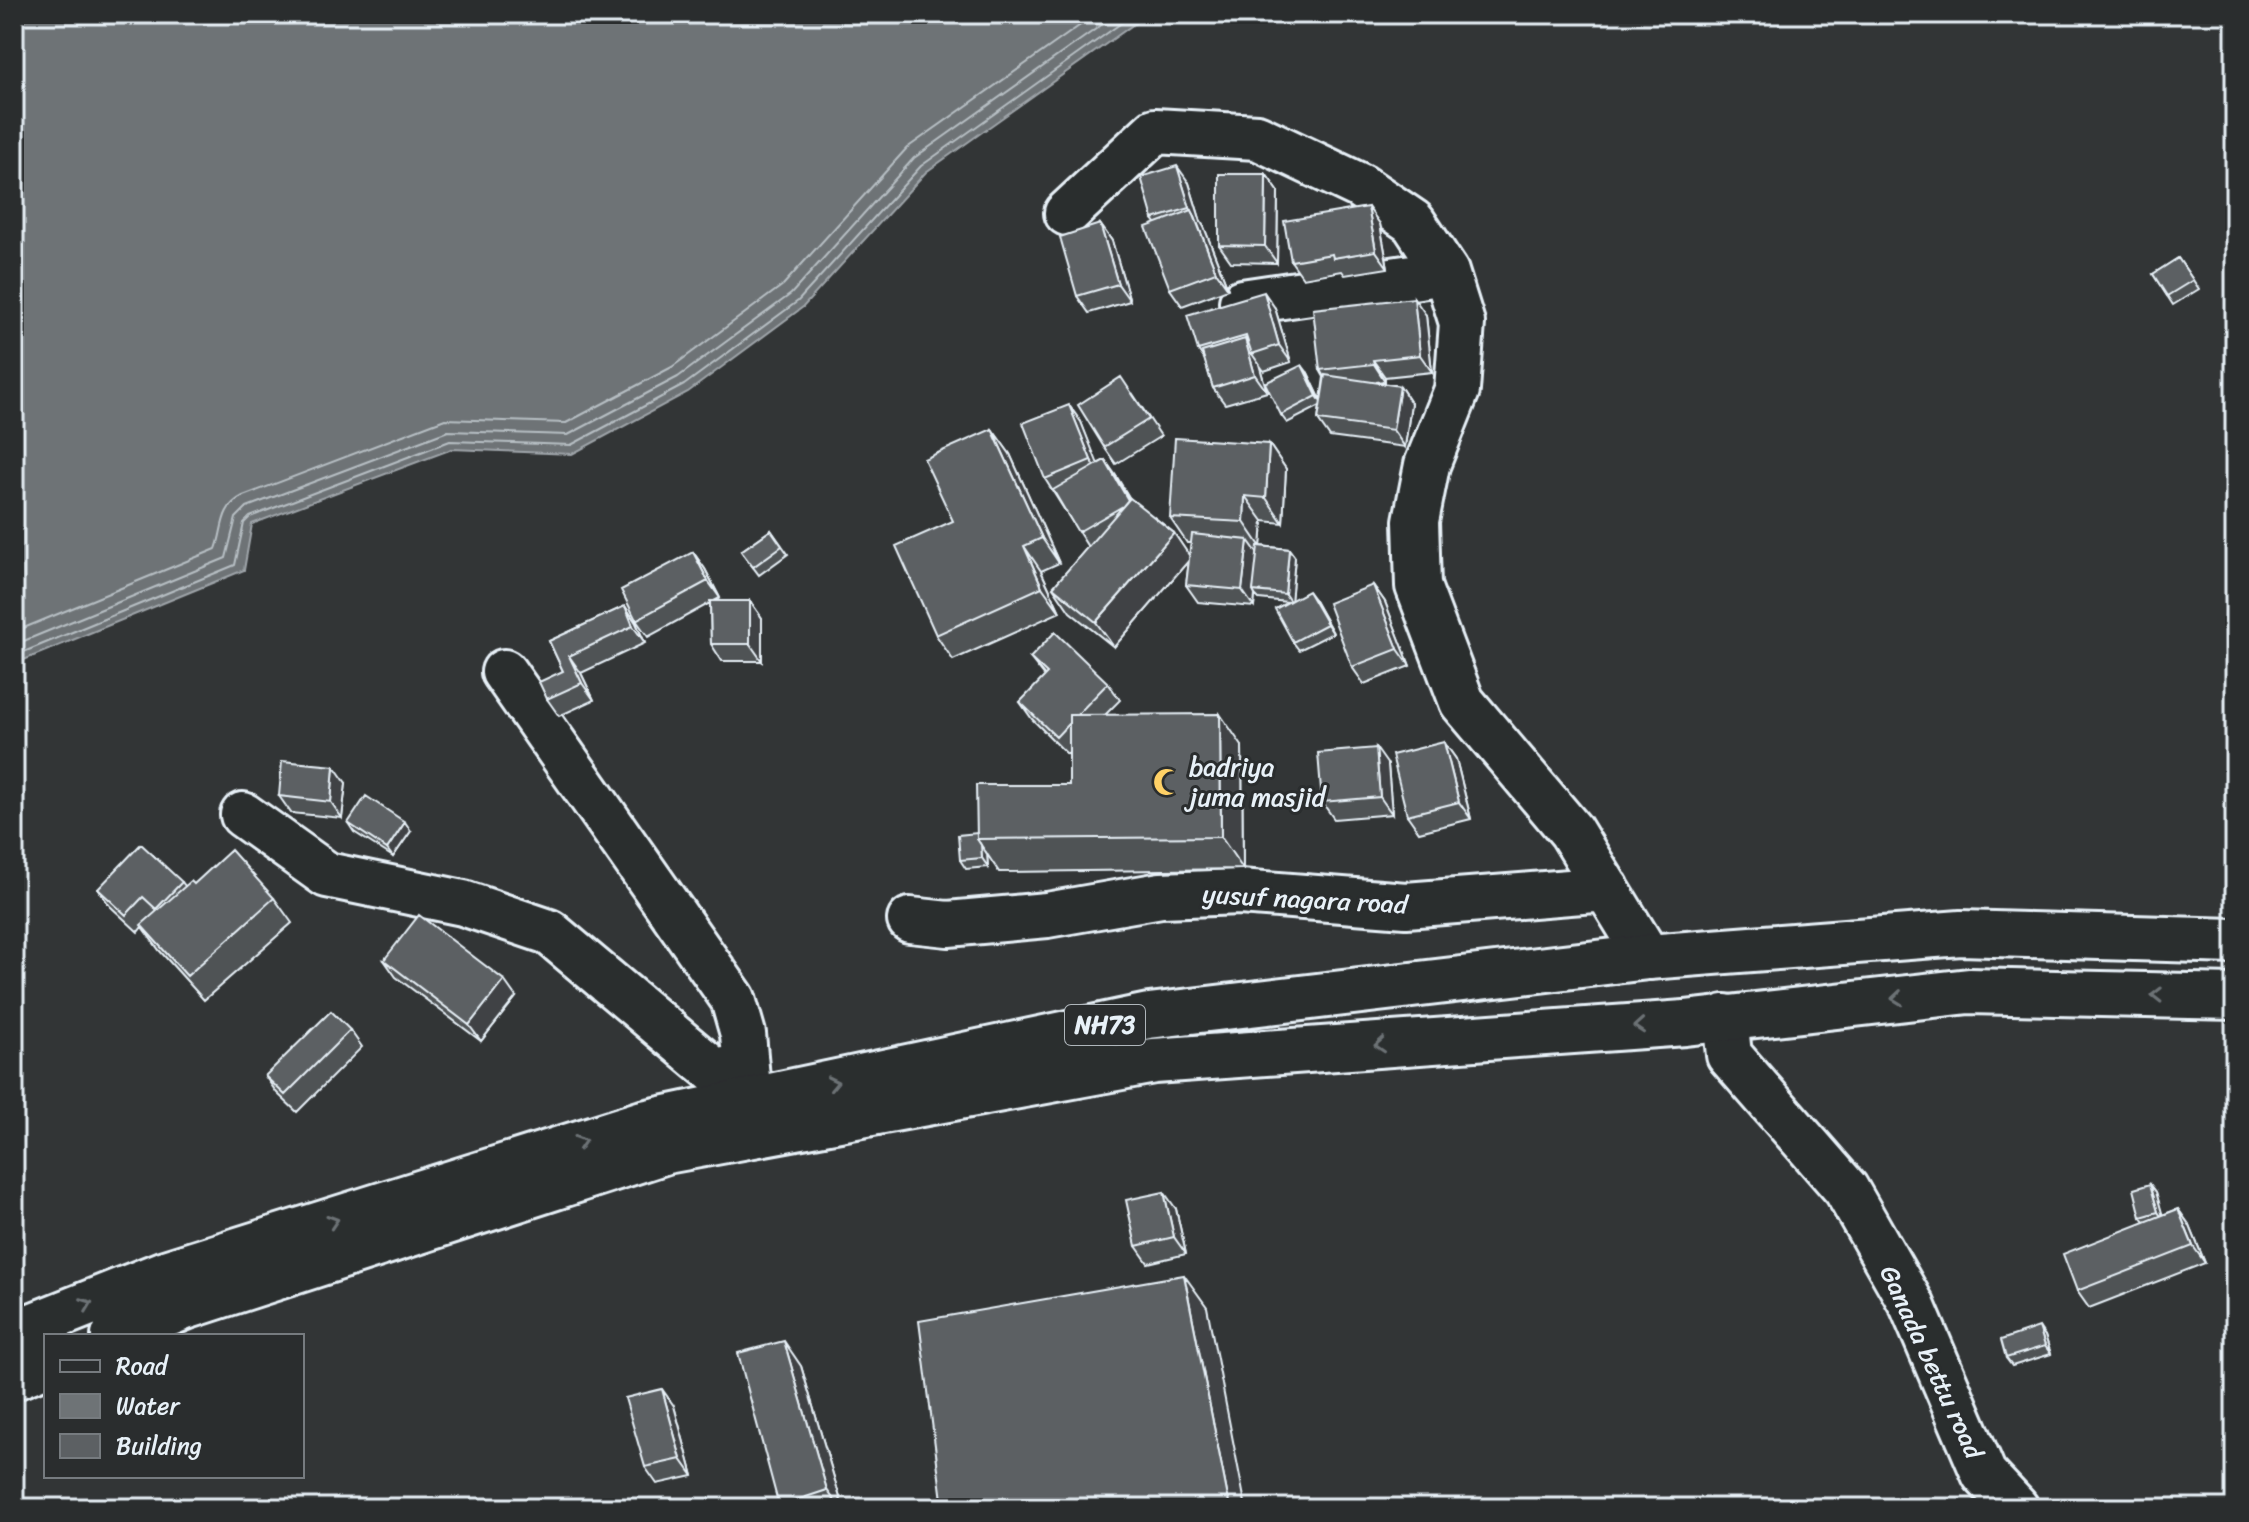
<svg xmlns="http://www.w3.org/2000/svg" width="2249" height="1522" font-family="Sriracha,sans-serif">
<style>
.water{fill:#6e7376;stroke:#9fa5aa;stroke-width:2}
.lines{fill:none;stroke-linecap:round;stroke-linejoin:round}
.shore{stroke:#b7bfc4;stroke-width:2}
.minor-casing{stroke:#e8f1f8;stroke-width:50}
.major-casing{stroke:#e8f1f8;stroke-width:50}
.highway-casing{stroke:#e8f1f8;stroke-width:50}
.minor{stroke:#2a2d2e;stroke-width:44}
.major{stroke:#2a2d2e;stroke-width:44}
.highway{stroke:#2a2d2e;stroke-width:44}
.wall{fill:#4f5355;stroke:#e8f1f8;stroke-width:2}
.shaded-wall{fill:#404345;stroke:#e8f1f8;stroke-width:2}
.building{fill:#5c6063;stroke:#e8f1f8;stroke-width:2}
.oneway{stroke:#6c7275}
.labels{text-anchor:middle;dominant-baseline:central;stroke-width:6;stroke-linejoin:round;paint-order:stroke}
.shield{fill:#2a2d2e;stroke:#afb6bb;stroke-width:2}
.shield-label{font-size:24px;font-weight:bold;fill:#e8f1f8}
.poi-label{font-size:26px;fill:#e8f1f8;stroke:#2a2d2e;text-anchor:start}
.street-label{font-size:26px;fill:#e8f1f8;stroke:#2a2d2e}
</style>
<rect width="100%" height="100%" fill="#323536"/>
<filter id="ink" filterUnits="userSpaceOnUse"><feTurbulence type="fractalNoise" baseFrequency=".0125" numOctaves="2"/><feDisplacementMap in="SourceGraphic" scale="16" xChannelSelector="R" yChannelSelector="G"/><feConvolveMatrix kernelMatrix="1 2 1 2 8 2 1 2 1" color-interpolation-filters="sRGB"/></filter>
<g filter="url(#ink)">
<!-- water -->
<path class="water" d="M14,14H1148L926,172L803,307L688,392L572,454L452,449L252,524L244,570L14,664Z"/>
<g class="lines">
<!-- shore -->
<path class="shore" d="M14,632L216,549C224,529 219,508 243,496L445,419L566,423L672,367L783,285L907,148L1096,14
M14,645L226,558L236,518L247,507L448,431L568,435L678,377L791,294L914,158L1117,14
M14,656L235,565L244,523L250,517L450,441L571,445L684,385L798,301L921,166L1134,14"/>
<!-- minor casing -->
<g class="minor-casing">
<path id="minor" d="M1067,213L1155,131L1257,137L1360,186L1413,222L1446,272L1462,323L1457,390L1427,465L1416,521L1418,586L1462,702L1571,831L1648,957
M1242,302L1446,272
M504,672L733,999L743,1034L749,1100
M243,815L327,875L463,903L549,932L749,1100
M910,920L948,924L1047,915L1161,895L1240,892L1406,905L1607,889"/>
</g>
<!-- major casing -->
<g class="major-casing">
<path id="major" d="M1725,1017L1729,1055L1846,1189L1912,1305L1984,1474L2016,1508"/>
</g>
<!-- highway casing -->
<g class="highway-casing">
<path id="highway" d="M14,1333L165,1273L643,1123L1149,1016L1648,957L1961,933L2235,941
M114,1336L185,1307L666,1151L1154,1061L1685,1023L1969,991L2235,997
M14,1377L46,1364"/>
</g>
<!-- minor -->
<use href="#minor" class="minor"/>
<!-- major -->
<use href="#major" class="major"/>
<!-- highway -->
<use href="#highway" class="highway"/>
</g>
<!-- wall -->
<path class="wall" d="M1266,174L1278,191L1277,263L1231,262L1219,245Z
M1189,183L1201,222L1204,227L1228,289L1182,306L1170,289L1156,223L1153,219Z
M1100,224L1112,241L1130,301L1089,313L1077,296Z
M1380,224L1388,268L1345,275L1342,271L1303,278L1291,261Z
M2178,258L2199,289L2173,305L2153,274Z
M1275,308L1291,362L1264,371L1259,364L1267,392L1225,404L1213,388L1205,360L1198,350Z
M1426,315L1432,372L1385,377V381L1376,382L1400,386L1411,403L1405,447L1330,437L1318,420L1320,406L1287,423L1281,415L1308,373L1321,400L1324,377L1320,370Z
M1133,394L1161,436L1116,464L1104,447Z
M1081,422L1097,464L1105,460L1130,499L1174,533L1189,556L1191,543H1187L1170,518L1269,444L1286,469L1283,523L1263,521L1261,546L1289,549L1295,557L1291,600L1314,599L1333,633L1299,650L1293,642L1287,602L1259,599L1255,595L1254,607L1198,602L1186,585L1189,560L1114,647L1070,612L1053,587L1088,547L1045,479Z
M992,429L1010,454L1059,563L1041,571L1060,612L953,660L936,635L953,521Z
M771,530L788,554L759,575L741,551Z
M693,552L705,569L720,598L714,601H750L762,618V661H722L711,644L710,603L648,637L636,620Z
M1373,585L1385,602L1410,666L1364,684L1352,667Z
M625,606L636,623L645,643L581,673L594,700L559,716L547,699L563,671L549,641Z
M1030,658L1108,683L1120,700L1105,715L1242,746L1243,869L999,872L987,854L988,867L966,869L960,860L977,833L1069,785V752L1067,754L1032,719L1020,702L1045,677Z
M1444,742L1456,759L1471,819L1419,832L1407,815Z
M1388,765L1392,814L1334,819L1322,802Z
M346,783L342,818L291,813L279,796Z
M348,823L411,831L393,857L354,832Z
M182,882L185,886L194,884L274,898L292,923L204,1000L159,950L142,927L138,932L110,906L98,889Z
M384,960L516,997L481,1041L396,977Z
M350,1030L362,1047L297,1112L277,1093L265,1076Z
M2150,1184L2156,1192L2162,1215L2178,1209L2190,1226L2205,1263L2089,1308L2077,1291L2145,1222L2141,1217Z
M1176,1209L1186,1254L1148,1263L1136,1246Z
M2045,1336L2051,1354L2012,1366L2006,1358Z
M801,1366L843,1508H781L779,1506Z
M674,1406L693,1476L657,1484L645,1467Z"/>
<!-- shaded-wall -->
<path class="shaded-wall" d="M1177,166L1189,183L1201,222L1204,227L1228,289L1216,272L1194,214L1190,208Z
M1266,174L1278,191L1277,263L1265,246Z
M1368,207L1380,224L1388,268L1376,251Z
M1100,224L1112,241L1130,301L1118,284Z
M1264,292L1275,308L1291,362L1279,345Z
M1414,298L1426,315L1432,372L1420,355Z
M1245,339L1254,353L1252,354L1259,364L1267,392L1255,375Z
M1373,360L1385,377V381L1374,364Z
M1302,365L1308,373L1323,405L1317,396Z
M1400,386L1411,403L1405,447L1393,430Z
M1069,405L1081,422L1103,477L1091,460Z
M992,429L1010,454L1059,563L1042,538Z
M1269,444L1286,469L1283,523L1266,498Z
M1105,460L1117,477L1142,519L1130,502Z
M1245,496L1263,521L1261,547L1244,522Z
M1174,533L1191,558L1114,647L1096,622Z
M1248,540L1260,557L1253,591L1255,595L1254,607L1242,590Z
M1024,546L1041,571L1060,612L1042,587Z
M1289,549L1295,557L1291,603L1285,594Z
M693,552L705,569L720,598L708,581Z
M1373,585L1385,602L1410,666L1398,649Z
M1308,591L1314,599L1333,633L1327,624Z
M750,601L762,618V661L750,644Z
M625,606L636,623L645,643L633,626Z
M569,656L581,673L594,700L582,683Z
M1220,714L1242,746L1243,869L1221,837Z
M1444,742L1456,759L1471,819L1459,802Z
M1376,748L1388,765L1392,814L1380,797Z
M334,766L346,783L342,818L331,802Z
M405,822L411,831L393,857L387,849Z
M981,845L987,854L988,867L982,858Z
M504,980L516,997L481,1041L469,1025Z
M2150,1184L2156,1192L2164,1220L2158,1212Z
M1164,1192L1176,1209L1186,1254L1174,1237Z
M2178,1209L2190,1226L2205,1263L2193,1246Z
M1184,1275L1207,1307L1246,1508H1230Z
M2039,1327L2045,1336L2051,1354L2045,1346Z
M784,1341L801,1366L843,1508H840L827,1490Z
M662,1389L674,1406L693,1476L681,1459Z"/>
<!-- building -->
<path class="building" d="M1177,166L1190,208L1153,219L1141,177Z
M1219,174H1266L1265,246L1219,245Z
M1368,207L1376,251L1333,258L1332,254L1291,261L1284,221Z
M1192,210L1216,272L1170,289L1146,227Z
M1100,224L1118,284L1077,296L1060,237Z
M2178,258L2193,280L2167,296L2153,274Z
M1264,292L1279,345L1252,354L1246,336L1198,350L1187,315Z
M1414,298L1420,355L1373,360L1374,364L1320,370L1313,309Z
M1245,339L1255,375L1213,388L1202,352Z
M1302,365L1317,396L1281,415L1265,383Z
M1325,375L1400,386L1393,430L1318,420Z
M1121,377L1149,419L1104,447L1078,405Z
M1069,405L1091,460L1045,479L1023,423Z
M992,429L1042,538L1024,546L1042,587L936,635L896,546L953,521L924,459Z
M1175,438L1269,444L1266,498L1245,496L1244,522L1170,518Z
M1105,460L1128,500L1123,506L1078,532L1053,490Z
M1130,498L1174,533L1096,622L1053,587Z
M771,530L782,546L753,567L741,551Z
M1192,534L1248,540L1242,590L1186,585Z
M1258,546L1289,549L1285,594L1253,591Z
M693,552L708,581L636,620L621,590Z
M1373,585L1398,649L1352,667L1328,603Z
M1308,591L1327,624L1293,642L1275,609Z
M710,601H750V644H711Z
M625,606L633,626L569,656L582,683L547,699L539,682L563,671L549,641Z
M1055,632L1108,683L1077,715H1069V723L1056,737L1020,702L1047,674L1030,658Z
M1220,714L1221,837L977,839L976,785H1069V715Z
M1444,742L1459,802L1407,815L1392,755Z
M1376,748L1380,797L1322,802L1318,753Z
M282,761L334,766L331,802L279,796Z
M366,796L405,822L387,849L348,823Z
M977,833V839L981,845L982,858L960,860L958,835Z
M141,844L182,882L156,909L143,897L126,915L98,889Z
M231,850L274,898L187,976L141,925L191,881L194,884Z
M419,915L504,980L469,1025L384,960Z
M331,1011L350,1030L285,1095L265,1076Z
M2150,1184L2158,1212L2141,1217L2134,1189Z
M1164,1192L1174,1237L1136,1246L1126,1200Z
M2178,1209L2193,1246L2077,1291L2063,1254Z
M1184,1275L1230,1508H943L919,1321Z
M2039,1327L2045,1346L2006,1358L2001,1340Z
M784,1341L827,1490L779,1506L738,1353Z
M662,1389L681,1459L645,1467L625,1398Z"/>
<!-- one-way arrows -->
<defs><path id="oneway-chevron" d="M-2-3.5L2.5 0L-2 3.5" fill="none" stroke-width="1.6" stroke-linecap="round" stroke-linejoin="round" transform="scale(2)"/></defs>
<g class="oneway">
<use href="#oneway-chevron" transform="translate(2157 995) rotate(-179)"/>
<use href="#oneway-chevron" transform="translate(1897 998) rotate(174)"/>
<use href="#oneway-chevron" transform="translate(1639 1026) rotate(176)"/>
<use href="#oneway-chevron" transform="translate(1380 1045) rotate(176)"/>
<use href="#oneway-chevron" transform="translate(833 1083) rotate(-12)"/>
<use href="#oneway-chevron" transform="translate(581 1142) rotate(-18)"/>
<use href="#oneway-chevron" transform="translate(333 1221) rotate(-18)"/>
<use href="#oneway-chevron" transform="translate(87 1304) rotate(-21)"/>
</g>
</g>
<!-- icons -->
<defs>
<g id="mosque-bare" transform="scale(2.16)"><path d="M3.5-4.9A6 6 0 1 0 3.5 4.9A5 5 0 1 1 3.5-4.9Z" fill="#ffd166" stroke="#2a2d2e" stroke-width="2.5" paint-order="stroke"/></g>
</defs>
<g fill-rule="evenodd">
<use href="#mosque-bare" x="1167" y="782"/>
</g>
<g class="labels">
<!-- shield labels -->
<rect class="shield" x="1065" y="1005" width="80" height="40" rx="6"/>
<g class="shield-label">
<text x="1105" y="1025">NH73</text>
</g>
<!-- poi labels -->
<g class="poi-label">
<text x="1189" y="767">badriya<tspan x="1189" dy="30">juma masjid</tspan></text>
</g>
<!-- street labels -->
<g class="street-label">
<text transform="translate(1305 899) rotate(3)">yusuf nagara road</text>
<text transform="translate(1932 1362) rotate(65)">Ganada bettu road</text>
</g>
</g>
<!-- margin -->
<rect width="2249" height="1522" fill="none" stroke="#2a2d2e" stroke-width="48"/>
<rect x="24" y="24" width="2201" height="1474" fill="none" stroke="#e8f1f8" stroke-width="3" filter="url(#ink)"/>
<!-- legend -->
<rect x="44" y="1334" width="260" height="144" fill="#2a2d2e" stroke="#767b7f" stroke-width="2"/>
<rect x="60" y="1360" width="40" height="12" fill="#2a2d2e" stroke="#767b7f" stroke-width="2"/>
<text x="116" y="1374" font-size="24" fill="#e8f1f8">Road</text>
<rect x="60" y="1394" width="40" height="24" fill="#6e7376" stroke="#767b7f" stroke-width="2"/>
<text x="116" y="1414" font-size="24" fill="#e8f1f8">Water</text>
<rect x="60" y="1434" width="40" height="24" fill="#5c6063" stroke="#767b7f" stroke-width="2"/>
<text x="116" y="1454" font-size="24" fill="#e8f1f8">Building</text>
</svg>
